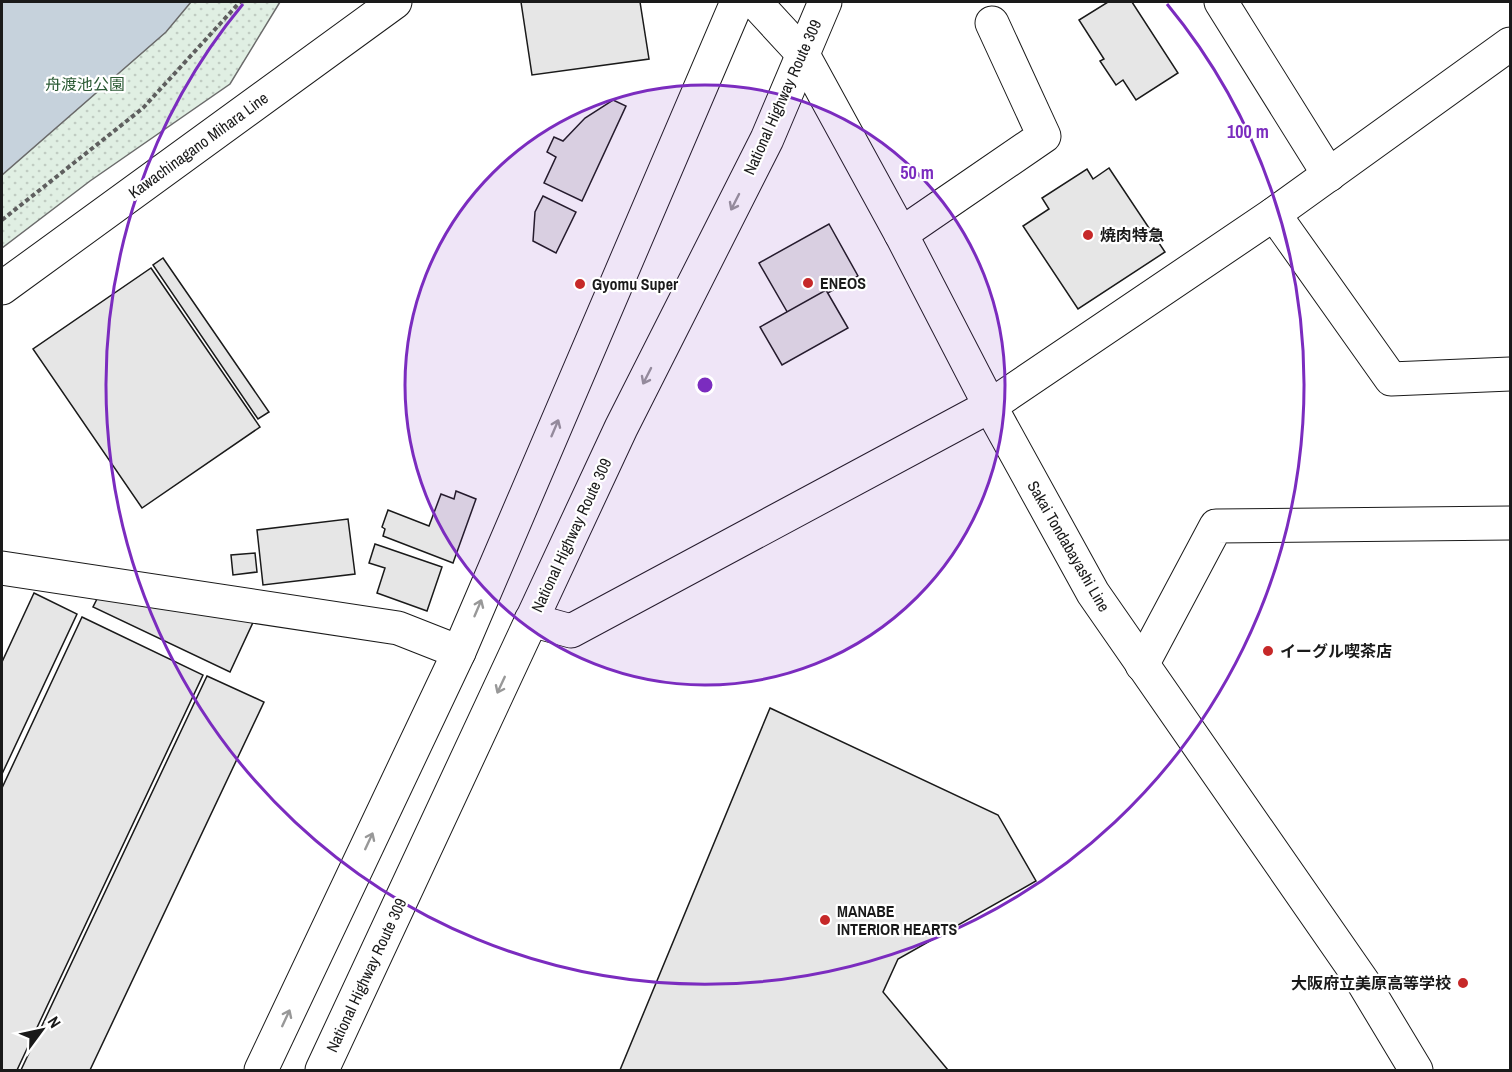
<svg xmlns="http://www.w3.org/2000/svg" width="1512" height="1072" viewBox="0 0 1512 1072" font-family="'Archivo Narrow','Noto Sans JP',sans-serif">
<defs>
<pattern id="park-dots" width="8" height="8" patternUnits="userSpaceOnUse" patternTransform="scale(1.5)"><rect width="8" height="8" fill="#e0efe3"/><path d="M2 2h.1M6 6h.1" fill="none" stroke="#c0ccc2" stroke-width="1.8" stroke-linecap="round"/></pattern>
</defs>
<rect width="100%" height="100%" fill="#fff"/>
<!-- park -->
<path fill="url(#park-dots)" stroke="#6a6a6a" stroke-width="1.5" d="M 2,2 L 280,2 L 230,84 L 90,181 L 2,248 Z"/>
<!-- water -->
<path fill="#c6d2dc" stroke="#6a6a6a" stroke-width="1.5" d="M 2,2 L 191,2 L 166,32 L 2,175 Z"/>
<!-- building -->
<g fill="#e6e6e6" stroke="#1a1a1a" stroke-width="1.5">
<path d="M 521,2 L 640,2 L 649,59 L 532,75 Z"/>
<path d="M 1108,2 L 1132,2 L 1178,73 L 1136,100 L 1123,80 L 1116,85 L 1100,61 L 1104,59 L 1079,20 Z"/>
<path d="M 613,100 L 626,106 L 582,201 L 544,183 L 556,157 L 547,152 L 554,137 L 563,141 L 585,118 Z"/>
<path d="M 1109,168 L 1165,252 L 1078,309 L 1023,226 L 1049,209 L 1042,198 L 1087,169 L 1093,179 Z"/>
<path d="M 543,196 L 576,212 L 556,253 L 533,241 L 535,212 Z"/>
<path d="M 829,224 L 858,276 L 789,315 L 759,263 Z"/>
<path d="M 163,258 L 269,412 L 258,419 L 153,265 Z"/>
<path d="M 151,268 L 260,427 L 142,508 L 33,349 Z"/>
<path d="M 826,290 L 848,328 L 782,365 L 760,327 Z"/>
<path d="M 456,491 L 476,499 L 453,563 L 383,536 L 385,529 L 382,527 L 388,510 L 429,526 L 441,494 L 454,499 Z"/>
<path d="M 348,519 L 355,574 L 263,585 L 257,530 Z"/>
<path d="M 375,544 L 442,567 L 427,611 L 377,593 L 385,568 L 369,563 Z"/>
<path d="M 255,553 L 257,572 L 233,575 L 231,555 Z"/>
<path d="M 34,593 L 77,614 L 2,774 L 2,662 Z"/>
<path d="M 98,597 L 255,618 L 230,672 L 93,607 Z"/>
<path d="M 82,617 L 203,675 L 17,1070 L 2,1070 L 2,788 Z"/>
<path d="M 207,676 L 264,702 L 90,1070 L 21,1070 Z"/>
<path d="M 770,708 L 998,815 L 1036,881 L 898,959 L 883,992 L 948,1070 L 620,1070 Z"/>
</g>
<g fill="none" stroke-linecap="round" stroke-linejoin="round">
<defs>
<g id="minor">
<path d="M 1221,2 L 1329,175"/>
<path d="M 1274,214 L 1391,379 L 1510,374"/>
<path d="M 901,234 L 1044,136 L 992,23"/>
<path d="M 2,568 L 398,628 L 459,652"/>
<path d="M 531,620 L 571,631 L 990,406 L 1274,214 L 1510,44"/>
<path d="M 1142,665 L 1216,526 L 1510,523"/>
</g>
<g id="major">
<path d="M 755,2 L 802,53 L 901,234 L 990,406 L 1093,593 L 1363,982 L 1416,1070"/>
<path d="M 2,288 L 395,2"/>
</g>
<g id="highway">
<path d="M 261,1070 L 459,652 L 737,2"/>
<path d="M 322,1070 L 621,428 L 767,139 L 825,2"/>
</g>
</defs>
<!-- minor casing -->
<use href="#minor" stroke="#1a1a1a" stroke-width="35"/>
<!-- major casing -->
<use href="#major" stroke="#1a1a1a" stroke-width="35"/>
<!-- highway casing -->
<use href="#highway" stroke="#1a1a1a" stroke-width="35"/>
<!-- path -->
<path stroke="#5f5f5f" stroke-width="4" stroke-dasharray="4.5 3" stroke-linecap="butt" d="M 2,220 L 143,108 L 240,2"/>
<!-- minor -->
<use href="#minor" stroke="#fff" stroke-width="33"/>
<!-- major -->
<use href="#major" stroke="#fff" stroke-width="33"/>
<!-- highway -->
<use href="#highway" stroke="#fff" stroke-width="33"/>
</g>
<!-- one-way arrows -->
<defs><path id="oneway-shaft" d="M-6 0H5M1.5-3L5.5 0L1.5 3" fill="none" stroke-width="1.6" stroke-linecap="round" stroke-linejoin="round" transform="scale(1.5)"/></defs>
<g stroke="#989898">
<use href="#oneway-shaft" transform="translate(735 202) rotate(117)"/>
<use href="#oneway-shaft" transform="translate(647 376) rotate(117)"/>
<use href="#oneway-shaft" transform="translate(555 428) rotate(-67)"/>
<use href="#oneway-shaft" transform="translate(478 608) rotate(-67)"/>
<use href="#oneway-shaft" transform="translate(501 685) rotate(115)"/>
<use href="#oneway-shaft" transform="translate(369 841) rotate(-65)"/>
<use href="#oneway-shaft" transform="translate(286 1018) rotate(-65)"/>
</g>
<!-- distance rings -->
<circle cx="705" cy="385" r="300" fill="#7b2cbf" fill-opacity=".12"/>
<g fill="none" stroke="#7b2cbf" stroke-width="3">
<circle cx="705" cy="385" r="300"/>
<path d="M1167 4A599 599 0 1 1 243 4"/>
</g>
<!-- markers -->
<g fill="#c62828" stroke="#fff" stroke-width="2">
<circle cx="1088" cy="235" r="6"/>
<circle cx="808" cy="283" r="6"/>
<circle cx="580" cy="284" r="6"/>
<circle cx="1268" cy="651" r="6"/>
<circle cx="825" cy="920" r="6"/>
<circle cx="1463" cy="983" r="6"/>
</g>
<g text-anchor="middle" stroke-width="4.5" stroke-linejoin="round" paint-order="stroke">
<!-- park labels -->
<g font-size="16" fill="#2b5a34" stroke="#fff">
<text x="85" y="90">舟渡池公園</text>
</g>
<!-- street labels -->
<g font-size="16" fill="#1a1a1a" stroke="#fff">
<text transform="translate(782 97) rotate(-66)" y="6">National Highway Route 309</text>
<text transform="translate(198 145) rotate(-36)" y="6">Kawachinagano Mihara Line</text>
<text transform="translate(571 535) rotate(-65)" y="6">National Highway Route 309</text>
<text transform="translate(1069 546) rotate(60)" y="6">Sakai Tondabayashi Line</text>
<text transform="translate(366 975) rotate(-65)" y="6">National Highway Route 309</text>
</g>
<!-- poi labels -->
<g font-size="16" font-weight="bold" fill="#1a1a1a" stroke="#fff" text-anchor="start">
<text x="1100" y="241">焼肉特急</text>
<text x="820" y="289">ENEOS</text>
<text x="592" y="290">Gyomu Super</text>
<text x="1280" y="657">イーグル喫茶店</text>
<text x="837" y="917">MANABE<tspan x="837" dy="18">INTERIOR HEARTS</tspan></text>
<text x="1451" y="989" text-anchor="end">大阪府立美原高等学校</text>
</g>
</g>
<circle cx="705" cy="385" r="9" fill="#7b2cbf" stroke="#fff" stroke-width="3"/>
<g font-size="18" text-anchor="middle" font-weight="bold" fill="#7b2cbf" stroke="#fff" stroke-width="4.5" stroke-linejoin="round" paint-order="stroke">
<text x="1248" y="138">100 m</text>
<text x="917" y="179">50 m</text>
</g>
<!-- border -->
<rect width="1512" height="1072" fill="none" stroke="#1a1a1a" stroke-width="6"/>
<!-- north arrow -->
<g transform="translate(42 1030) rotate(57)" stroke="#ffffff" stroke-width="4.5" paint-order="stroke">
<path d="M0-4.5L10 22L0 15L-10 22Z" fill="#1a1a1a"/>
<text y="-9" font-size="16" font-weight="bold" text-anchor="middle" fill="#1a1a1a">N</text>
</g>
</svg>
